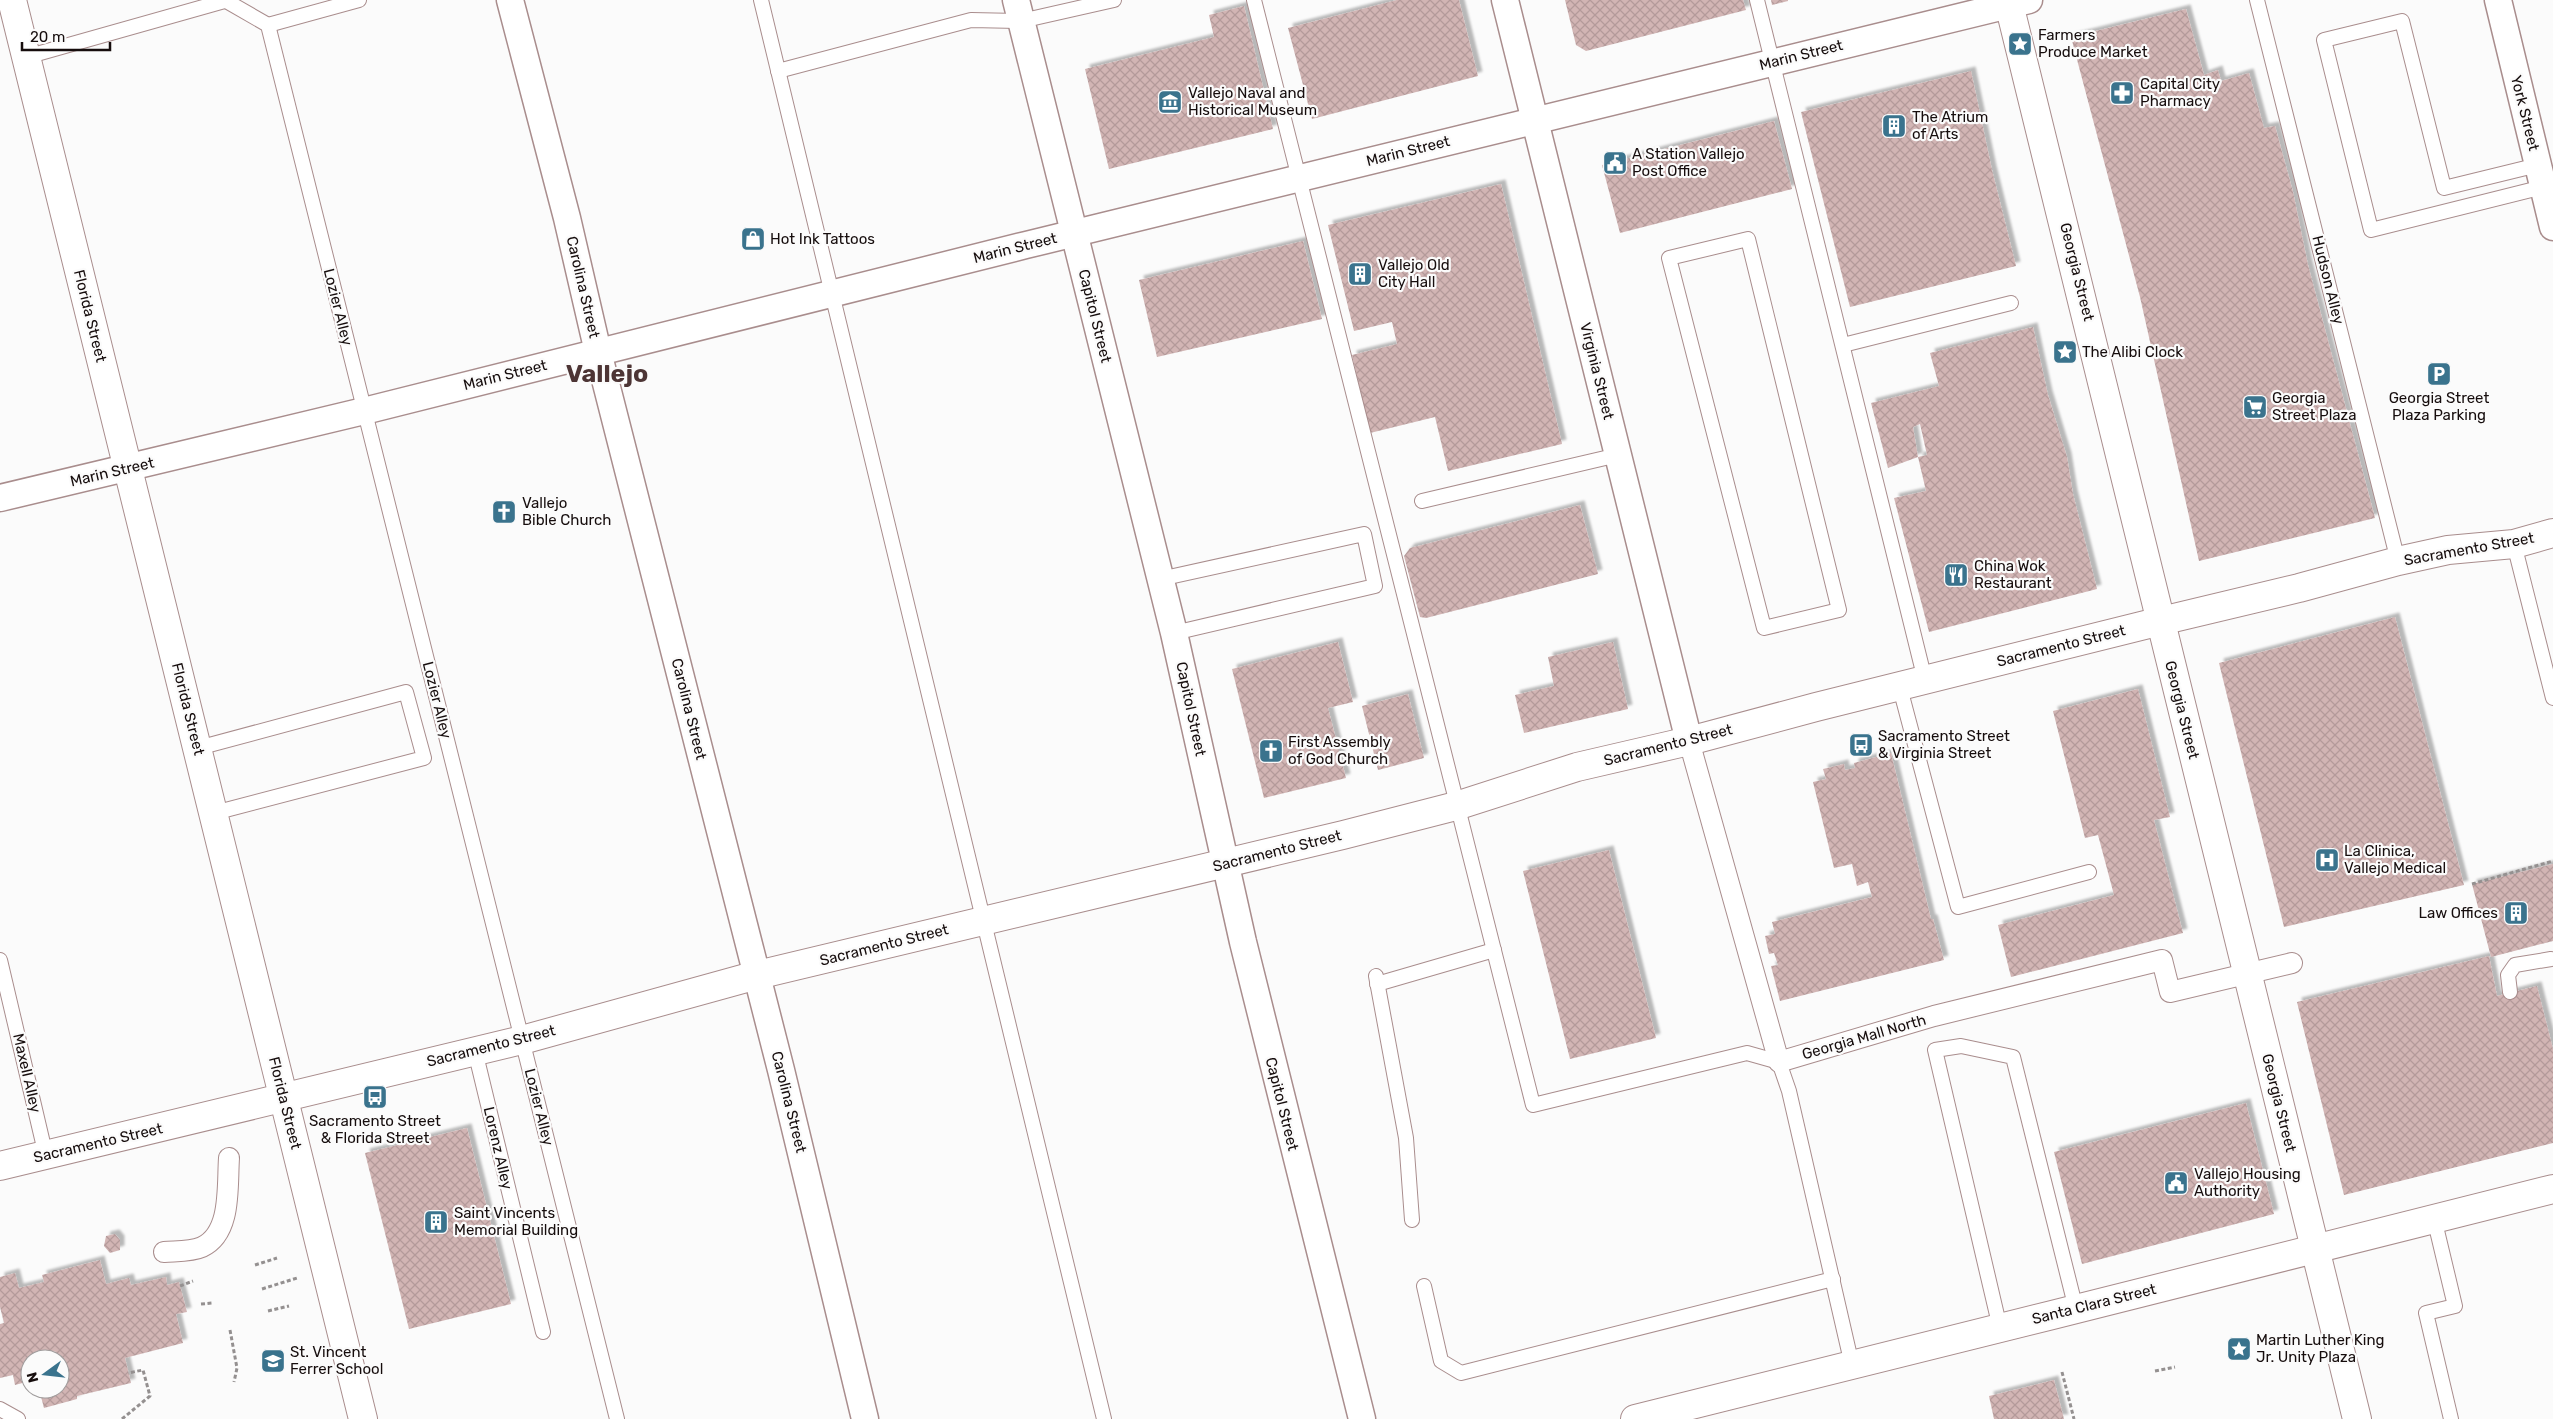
<svg xmlns="http://www.w3.org/2000/svg" width="2553" height="1419" viewBox="0 0 2553 1419" font-family="Rubik,sans-serif">
<defs>
<pattern id="building-cross-hatch" width="8" height="8" patternUnits="userSpaceOnUse" patternTransform="scale(1.25)"><rect width="8" height="8" fill="#d2b5b4"/><path d="M0 0l8 8M0 8l8-8" fill="none" stroke="#b49a9a"/></pattern>
<filter id="shadow"><feDropShadow dx="4.5" dy="-4.5" stdDeviation="1" flood-color="#0004"/></filter>
</defs>
<rect width="100%" height="100%" fill="#fbfbfb"/>
<!-- building -->
<g fill="url(#building-cross-hatch)" fill-rule="evenodd" filter="url(#shadow)">
<path d="M 1397,0 L 1459,0 L 1478,76 L 1312,119 L 1288,28 Z"/>
<path d="M 1565,0 L 1743,0 L 1746,10 L 1586,51 L 1576,45 Z"/>
<path d="M 1771,0 L 1788,0 L 1788,1 L 1772,5 Z"/>
<path d="M 1244,6 L 1273,129 L 1109,169 L 1085,69 L 1214,37 L 1209,15 Z"/>
<path d="M 2186,9 L 2204,75 L 2218,70 L 2221,81 L 2249,73 L 2264,128 L 2275,126 L 2293,192 L 2308,265 L 2375,518 L 2199,561 L 2140,297 L 2071,37 Z"/>
<path d="M 1971,71 L 1992,170 L 2016,266 L 1850,307 L 1801,112 Z"/>
<path d="M 1774,121 L 1792,189 L 1620,233 L 1602,165 Z"/>
<path d="M 1501,184 L 1562,444 L 1448,471 L 1435,417 L 1370,433 L 1352,355 L 1397,344 L 1392,322 L 1354,331 L 1328,225 Z"/>
<path d="M 1303,241 L 1322,319 L 1157,357 L 1139,280 Z"/>
<path d="M 2033,327 L 2048,395 L 2067,457 L 2073,494 L 2097,589 L 1929,632 L 1894,498 L 1926,491 L 1918,457 L 1888,468 L 1871,403 L 1939,386 L 1930,353 ZM 1920,424 L 1927,455 L 1918,457 L 1913,427 Z"/>
<path d="M 1580,505 L 1598,574 L 1426,618 L 1420,617 L 1404,556 L 1410,548 Z"/>
<path d="M 2395,617 L 2464,885 L 2284,927 L 2219,663 Z"/>
<path d="M 1338,642 L 1353,702 L 1328,708 L 1346,778 L 1264,798 L 1232,669 Z"/>
<path d="M 1613,642 L 1628,709 L 1524,733 L 1515,695 L 1554,686 L 1548,657 Z"/>
<path d="M 2138,689 L 2170,817 L 2154,820 L 2183,933 L 2011,977 L 1998,925 L 2114,895 L 2098,835 L 2085,838 L 2053,711 Z"/>
<path d="M 1408,694 L 1424,758 L 1378,770 L 1362,706 Z"/>
<path d="M 1891,753 L 1931,919 L 1933,919 L 1944,960 L 1780,1001 L 1771,966 L 1778,965 L 1774,953 L 1769,954 L 1765,936 L 1775,934 L 1772,922 L 1872,897 L 1868,882 L 1857,886 L 1852,864 L 1834,868 L 1813,782 L 1826,779 L 1823,769 L 1844,764 L 1845,770 L 1855,768 L 1854,763 Z"/>
<path d="M 1609,850 L 1656,1038 L 1570,1059 L 1523,871 Z"/>
<path d="M 2553,864 L 2553,941 L 2491,957 L 2472,884 Z"/>
<path d="M 2489,956 L 2497,996 L 2537,986 L 2553,1049 L 2553,1143 L 2344,1195 L 2297,1002 Z"/>
<path d="M 2246,1103 L 2274,1214 L 2082,1264 L 2054,1152 Z"/>
<path d="M 467,1128 L 511,1304 L 409,1329 L 365,1153 Z"/>
<path d="M 115,1234 L 120,1240 L 120,1250 L 110,1253 L 104,1246 L 106,1236 Z"/>
<path d="M 100,1260 L 106,1284 L 129,1278 L 131,1285 L 166,1277 L 167,1285 L 179,1282 L 187,1312 L 176,1314 L 183,1343 L 125,1358 L 131,1383 L 77,1396 L 77,1399 L 44,1408 L 39,1389 L 60,1389 L 60,1359 L 30,1359 L 30,1381 L 15,1385 L 13,1375 L 0,1378 L 0,1324 L 4,1323 L 0,1307 L 0,1277 L 15,1273 L 19,1288 L 44,1282 L 42,1275 Z"/>
<path d="M 2054,1380 L 2064,1419 L 1994,1419 L 1989,1396 Z"/>
</g>
<g fill="none" stroke-linecap="round" stroke-linejoin="round">
<defs>
<g id="service">
<path d="M 761,0 L 1104,1419"/>
<path d="M 1254,0 L 1533,1105 L 1747,1053 L 1779,1062 L 1789,1091 L 1852,1365"/>
<path d="M 1757,0 L 1925,680"/>
<path d="M 2257,0 L 2398,561"/>
<path d="M 228,2 L 268,25 L 617,1419"/>
<path d="M 268,25 L 359,0"/>
<path d="M 26,57 L 228,0"/>
<path d="M 778,71 L 971,20 L 1021,21 L 1114,0"/>
<path d="M 2538,165 L 2444,188 L 2402,21 L 2324,40 L 2371,230 L 2543,187"/>
<path d="M 1748,239 L 1839,610 L 1764,628 L 1669,258 Z"/>
<path d="M 1843,345 L 2011,303"/>
<path d="M 1422,501 L 1618,455"/>
<path d="M 2514,544 L 2553,698"/>
<path d="M 1160,579 L 1364,534 L 1375,586 L 1174,633"/>
<path d="M 1900,688 L 1958,907 L 2089,872"/>
<path d="M 198,748 L 406,692 L 424,758 L 214,813"/>
<path d="M 0,960 L 46,1156"/>
<path d="M 1376,976 L 1406,1138 L 1412,1220"/>
<path d="M 1377,984 L 1494,950"/>
<path d="M 2510,992 L 2508,975 L 2515,965 L 2551,959"/>
<path d="M 475,1051 L 543,1332"/>
<path d="M 2434,1218 L 2455,1306 L 2426,1313 L 2451,1419"/>
<path d="M 1424,1286 L 1441,1361 L 1461,1373 L 1833,1279"/>
<path d="M 2000,1328 L 1935,1050 L 1961,1046 L 2013,1057 L 2076,1309"/>
<path d="M 0,1409 L 18,1419"/>
</g>
<g id="pedestrian">
<path d="M 1689,741 L 1779,1062 L 1934,1016 L 2162,960 L 2170,992 L 2292,963"/>
<path d="M 164,1252 C 176,1251 191,1252 202,1247 C 232,1233 227,1186 229,1158"/>
</g>
<g id="minor">
<path d="M 510,0 L 567,218 L 598,352 L 781,1070 L 865,1419"/>
<path d="M 1016,0 L 1174,633 L 1243,942 L 1362,1419"/>
<path d="M 1505,0 L 1689,741"/>
<path d="M 2498,0 L 2553,227"/>
<path d="M 0,498 L 364,411 L 1026,245 L 2029,0"/>
</g>
<g id="tertiary">
<path d="M 12,0 L 363,1419"/>
<path d="M 2161,621 L 2299,588 L 2398,561 L 2448,550 L 2514,544 L 2553,533"/>
<path d="M 1635,1419 C 1942,1345 2246,1264 2553,1189"/>
</g>
<g id="secondary">
<path d="M 2008,0 L 2357,1419"/>
<path d="M 0,1166 L 522,1040 L 757,975 L 1343,835 L 1456,806 L 1577,767 L 1689,741 L 1816,707 L 2161,621"/>
</g>
</defs>
<!-- service casing -->
<use href="#service" stroke="#a98d8d" stroke-width="16"/>
<!-- pedestrian casing -->
<use href="#pedestrian" stroke="#a98d8d" stroke-width="22"/>
<!-- minor casing -->
<use href="#minor" stroke="#a98d8d" stroke-width="29"/>
<!-- tertiary casing -->
<use href="#tertiary" stroke="#a98d8d" stroke-width="30"/>
<!-- secondary casing -->
<use href="#secondary" stroke="#a98d8d" stroke-width="30"/>
<!-- path -->
<g stroke="#949090" stroke-width="3" stroke-dasharray="4 2.5" stroke-linecap="butt">
<path d="M 2472,884 L 2553,861"/>
<path d="M 255,1265 L 277,1258"/>
<path d="M 180,1286 L 193,1281"/>
<path d="M 262,1289 L 297,1278"/>
<path d="M 201,1304 L 212,1303"/>
<path d="M 268,1311 L 289,1306"/>
<path d="M 230,1330 L 237,1368 L 234,1382"/>
<path d="M 2155,1371 L 2175,1367"/>
<path d="M 2062,1372 L 2074,1419"/>
<path d="M 122,1419 L 150,1396 L 143,1370 L 128,1373"/>
</g>
<!-- service -->
<use href="#service" stroke="#fff" stroke-width="14"/>
<!-- pedestrian -->
<use href="#pedestrian" stroke="#fff" stroke-width="20"/>
<!-- minor -->
<use href="#minor" stroke="#fff" stroke-width="26"/>
<!-- tertiary -->
<use href="#tertiary" stroke="#fff" stroke-width="28"/>
<!-- secondary -->
<use href="#secondary" stroke="#fff" stroke-width="28"/>
</g>
<!-- icons -->
<defs>
<symbol id="sight-square" viewBox="-11 -11 22 22"><rect x="-9" y="-9" width="18" height="18" rx="4" fill="#3a738d" stroke="#fbfbfb"/><path d="M0-6L1.8-2.2L6-1.7L2.9 1.2L3.7 5.4L0 3.3L-3.7 5.4L-2.9 1.2L-6-1.7L-1.8-2.2Z" fill="#fff"/></symbol>
<symbol id="pharmacy-square" viewBox="-11 -11 22 22"><rect x="-9" y="-9" width="18" height="18" rx="4" fill="#3a738d" stroke="#fbfbfb"/><path d="M-2-6h4v4h4v4h-4v4h-4v-4h-4v-4h4Z" fill="#fff"/></symbol>
<symbol id="museum-square" viewBox="-11 -11 22 22"><rect x="-9" y="-9" width="18" height="18" rx="4" fill="#3a738d" stroke="#fbfbfb"/><path d="M0-6L6-3V-2H-6V-3ZM-5-1h2V3h-2ZM-1-1h2V3h-2ZM3-1h2V3H3ZM-6 4H6V6H-6Z" fill="#fff"/></symbol>
<symbol id="building-square" viewBox="-11 -11 22 22"><rect x="-9" y="-9" width="18" height="18" rx="4" fill="#3a738d" stroke="#fbfbfb"/><path d="M-4-6H4V6H1V3H-1V6H-4ZM-2.5-4.3h1.7v1.8h-1.7ZM.8-4.3h1.7v1.8H.8ZM-2.5-1h1.7V.8h-1.7ZM.8-1h1.7V.8H.8Z" fill="#fff"/></symbol>
<symbol id="civic-square" viewBox="-11 -11 22 22"><rect x="-9" y="-9" width="18" height="18" rx="4" fill="#3a738d" stroke="#fbfbfb"/><path d="M-.6-6.5H3V-4.5H.6V-3L4-1V1h2V6H-6V1h2V-1L-.6-3ZM-1.2 2.5V6h2.4V2.5Z" fill="#fff"/></symbol>
<symbol id="shop-square" viewBox="-11 -11 22 22"><rect x="-9" y="-9" width="18" height="18" rx="4" fill="#3a738d" stroke="#fbfbfb"/><path d="M-5-2.5h2.3a2.7 3.5 0 0 1 5.4 0H5L5.5 6h-11ZM-1.5-2.5h3a1.5 2.3 0 0 0-3 0Z" fill="#fff"/></symbol>
<symbol id="parking-square" viewBox="-11 -11 22 22"><rect x="-9" y="-9" width="18" height="18" rx="4" fill="#3a738d" stroke="#fbfbfb"/><path d="M-3.5-5.5H1a3.5 3.5 0 0 1 0 7H-1V5.5H-3.5ZM-1-3.4V-.6H.8a1.4 1.4 0 0 0 0-2.8Z" fill="#fff"/></symbol>
<symbol id="supermarket-square" viewBox="-11 -11 22 22"><rect x="-9" y="-9" width="18" height="18" rx="4" fill="#3a738d" stroke="#fbfbfb"/><path d="M-6-5.5h2.5l.6 2H6L4.5 2H-2.5L-4.4-4H-6ZM-1.5 3.2a1.3 1.3 0 1 0 .1 0ZM3 3.2a1.3 1.3 0 1 0 .1 0Z" fill="#fff"/></symbol>
<symbol id="church-square" viewBox="-11 -11 22 22"><rect x="-9" y="-9" width="18" height="18" rx="4" fill="#3a738d" stroke="#fbfbfb"/><path d="M-1.2-6h2.4v3.5h3.3v2.4h-3.3V6h-2.4V-.1h-3.3v-2.4h3.3Z" fill="#fff"/></symbol>
<symbol id="restaurant-square" viewBox="-11 -11 22 22"><rect x="-9" y="-9" width="18" height="18" rx="4" fill="#3a738d" stroke="#fbfbfb"/><path d="M-5-6h1v4h1v-4h1v4h1v-4h1v5L-1.5 .5V6h-2V.5L-5-1ZM5-6V6H3V1.5H1.5Q1.5-4 5-6Z" fill="#fff"/></symbol>
<symbol id="bus-square" viewBox="-11 -11 22 22"><rect x="-9" y="-9" width="18" height="18" rx="4" fill="#3a738d" stroke="#fbfbfb"/><path d="M-5-6H5V4H4V6H2V4H-2V6H-4V4H-5ZM-3.5-4V0h7V-4ZM-3.5 1.2v1.5H-2V1.2ZM2 1.2v1.5H3.5V1.2Z" fill="#fff"/></symbol>
<symbol id="hospital-square" viewBox="-11 -11 22 22"><rect x="-9" y="-9" width="18" height="18" rx="4" fill="#3a738d" stroke="#fbfbfb"/><path d="M-5-5h3v3.5h4V-5h3V5h-3V1.5h-4V5h-3Z" fill="#fff"/></symbol>
<symbol id="school-square" viewBox="-11 -11 22 22"><rect x="-9" y="-9" width="18" height="18" rx="4" fill="#3a738d" stroke="#fbfbfb"/><path d="M0-5L7-2L0 1L-7-2ZM-4 1L0 2.5L4 1V4Q0 6-4 4Z" fill="#fff"/></symbol>
</defs>
<g fill-rule="evenodd">
<use href="#sight-square" x="2006" y="30" width="28" height="28"/>
<use href="#pharmacy-square" x="2108" y="79" width="28" height="28"/>
<use href="#museum-square" x="1156" y="88" width="28" height="28"/>
<use href="#building-square" x="1880" y="112" width="28" height="28"/>
<use href="#civic-square" x="1601" y="149" width="28" height="28"/>
<use href="#shop-square" x="739" y="225" width="28" height="28"/>
<use href="#building-square" x="1346" y="260" width="28" height="28"/>
<use href="#sight-square" x="2051" y="338" width="28" height="28"/>
<use href="#parking-square" x="2425" y="360" width="28" height="28"/>
<use href="#supermarket-square" x="2241" y="393" width="28" height="28"/>
<use href="#church-square" x="490" y="498" width="28" height="28"/>
<use href="#restaurant-square" x="1942" y="561" width="28" height="28"/>
<use href="#bus-square" x="1847" y="731" width="28" height="28"/>
<use href="#church-square" x="1257" y="737" width="28" height="28"/>
<use href="#hospital-square" x="2313" y="846" width="28" height="28"/>
<use href="#building-square" x="2502" y="899" width="28" height="28"/>
<use href="#bus-square" x="361" y="1083" width="28" height="28"/>
<use href="#civic-square" x="2162" y="1169" width="28" height="28"/>
<use href="#building-square" x="422" y="1208" width="28" height="28"/>
<use href="#sight-square" x="2225" y="1335" width="28" height="28"/>
<use href="#school-square" x="259" y="1347" width="28" height="28"/>
</g>
<g text-anchor="middle" stroke-width="4.5" stroke-linejoin="round" paint-order="stroke">
<!-- poi labels -->
<g font-size="15" fill="#160d0d" stroke="#fbfbfb" text-anchor="start">
<text x="2038" y="40">Farmers<tspan x="2038" dy="17">Produce Market</tspan></text>
<text x="2140" y="89">Capital City<tspan x="2140" dy="17">Pharmacy</tspan></text>
<text x="1188" y="98">Vallejo Naval and<tspan x="1188" dy="17">Historical Museum</tspan></text>
<text x="1912" y="122">The Atrium<tspan x="1912" dy="17">of Arts</tspan></text>
<text x="1632" y="159">A Station Vallejo<tspan x="1632" dy="17">Post Office</tspan></text>
<text x="770" y="244">Hot Ink Tattoos</text>
<text x="1378" y="270">Vallejo Old<tspan x="1378" dy="17">City Hall</tspan></text>
<text x="2082" y="357">The Alibi Clock</text>
<text x="2272" y="403">Georgia<tspan x="2272" dy="17">Street Plaza</tspan></text>
<text x="2439" y="403" text-anchor="middle">Georgia Street<tspan x="2439" dy="17">Plaza Parking</tspan></text>
<text x="522" y="508">Vallejo<tspan x="522" dy="17">Bible Church</tspan></text>
<text x="1974" y="571">China Wok<tspan x="1974" dy="17">Restaurant</tspan></text>
<text x="1878" y="741">Sacramento Street<tspan x="1878" dy="17">&amp; Virginia Street</tspan></text>
<text x="1288" y="747">First Assembly<tspan x="1288" dy="17">of God Church</tspan></text>
<text x="2344" y="856">La Clinica,<tspan x="2344" dy="17">Vallejo Medical</tspan></text>
<text x="2498" y="918" text-anchor="end">Law Offices</text>
<text x="375" y="1126" text-anchor="middle">Sacramento Street<tspan x="375" dy="17">&amp; Florida Street</tspan></text>
<text x="2194" y="1179">Vallejo Housing<tspan x="2194" dy="17">Authority</tspan></text>
<text x="454" y="1218">Saint Vincents<tspan x="454" dy="17">Memorial Building</tspan></text>
<text x="2256" y="1345">Martin Luther King<tspan x="2256" dy="17">Jr. Unity Plaza</tspan></text>
<text x="290" y="1357">St. Vincent<tspan x="290" dy="17">Ferrer School</tspan></text>
</g>
<!-- street labels -->
<g font-size="15" fill="#160d0d" stroke="#fbfbfb">
<text transform="translate(1801 55) rotate(-14)" y="5">Marin Street</text>
<text transform="translate(2525 113) rotate(76)" y="5">York Street</text>
<text transform="translate(1408 151) rotate(-14)" y="5">Marin Street</text>
<text transform="translate(1015 248) rotate(-14)" y="5">Marin Street</text>
<text transform="translate(2077 272) rotate(76)" y="5">Georgia Street</text>
<text transform="translate(2328 280) rotate(76)" y="5">Hudson Alley</text>
<text transform="translate(583 287) rotate(77)" y="5">Carolina Street</text>
<text transform="translate(338 307) rotate(76)" y="5">Lozier Alley</text>
<text transform="translate(90 316) rotate(76)" y="5">Florida Street</text>
<text transform="translate(1095 316) rotate(76)" y="5">Capitol Street</text>
<text transform="translate(1597 371) rotate(76)" y="5">Virginia Street</text>
<text transform="translate(505 375) rotate(-14)" y="5">Marin Street</text>
<text transform="translate(112 472) rotate(-13)" y="5">Marin Street</text>
<text transform="translate(2469 549) rotate(-10)" y="5">Sacramento Street</text>
<text transform="translate(2061 646) rotate(-14)" y="5">Sacramento Street</text>
<text transform="translate(437 700) rotate(76)" y="5">Lozier Alley</text>
<text transform="translate(188 709) rotate(76)" y="5">Florida Street</text>
<text transform="translate(689 709) rotate(76)" y="5">Carolina Street</text>
<text transform="translate(1191 709) rotate(78)" y="5">Capitol Street</text>
<text transform="translate(2182 710) rotate(76)" y="5">Georgia Street</text>
<text transform="translate(1668 745) rotate(-14)" y="5">Sacramento Street</text>
<text transform="translate(1277 851) rotate(-14)" y="5">Sacramento Street</text>
<text transform="translate(884 945) rotate(-14)" y="5">Sacramento Street</text>
<text transform="translate(1864 1037) rotate(-16)" y="5">Georgia Mall North</text>
<text transform="translate(491 1046) rotate(-14)" y="5">Sacramento Street</text>
<text transform="translate(27 1073) rotate(77)" y="5">Maxell Alley</text>
<text transform="translate(789 1102) rotate(76)" y="5">Carolina Street</text>
<text transform="translate(285 1103) rotate(76)" y="5">Florida Street</text>
<text transform="translate(2279 1103) rotate(76)" y="5">Georgia Street</text>
<text transform="translate(1282 1104) rotate(76)" y="5">Capitol Street</text>
<text transform="translate(539 1107) rotate(76)" y="5">Lozier Alley</text>
<text transform="translate(98 1143) rotate(-13)" y="5">Sacramento Street</text>
<text transform="translate(498 1148) rotate(77)" y="5">Lorenz Alley</text>
<text transform="translate(2094 1304) rotate(-14)" y="5">Santa Clara Street</text>
</g>
<!-- town labels -->
<g font-size="25" font-weight="bold" fill="#4d3535" stroke="#fbfbfb">
<text x="607" y="382">Vallejo</text>
</g>
</g>
<!-- north arrow -->
<g transform="translate(45 1374) rotate(255)"><circle r="24" fill="#fbfbfb" stroke="#9f9c9c"/>
<path d="M0-4L9 19L0 12L-9 19Z" fill="#3a738d"/>
<text y="-8" font-size="14" font-weight="bold" text-anchor="middle" fill="#160d0d">N</text>
</g>
<!-- scale -->
<path d="M22 42v8h88v-8" fill="none" stroke="#160d0d" stroke-width="2.5"/>
<text x="30" y="42" font-size="15" fill="#160d0d" stroke="#fbfbfb" stroke-width="4" paint-order="stroke">20 m</text>
</svg>
